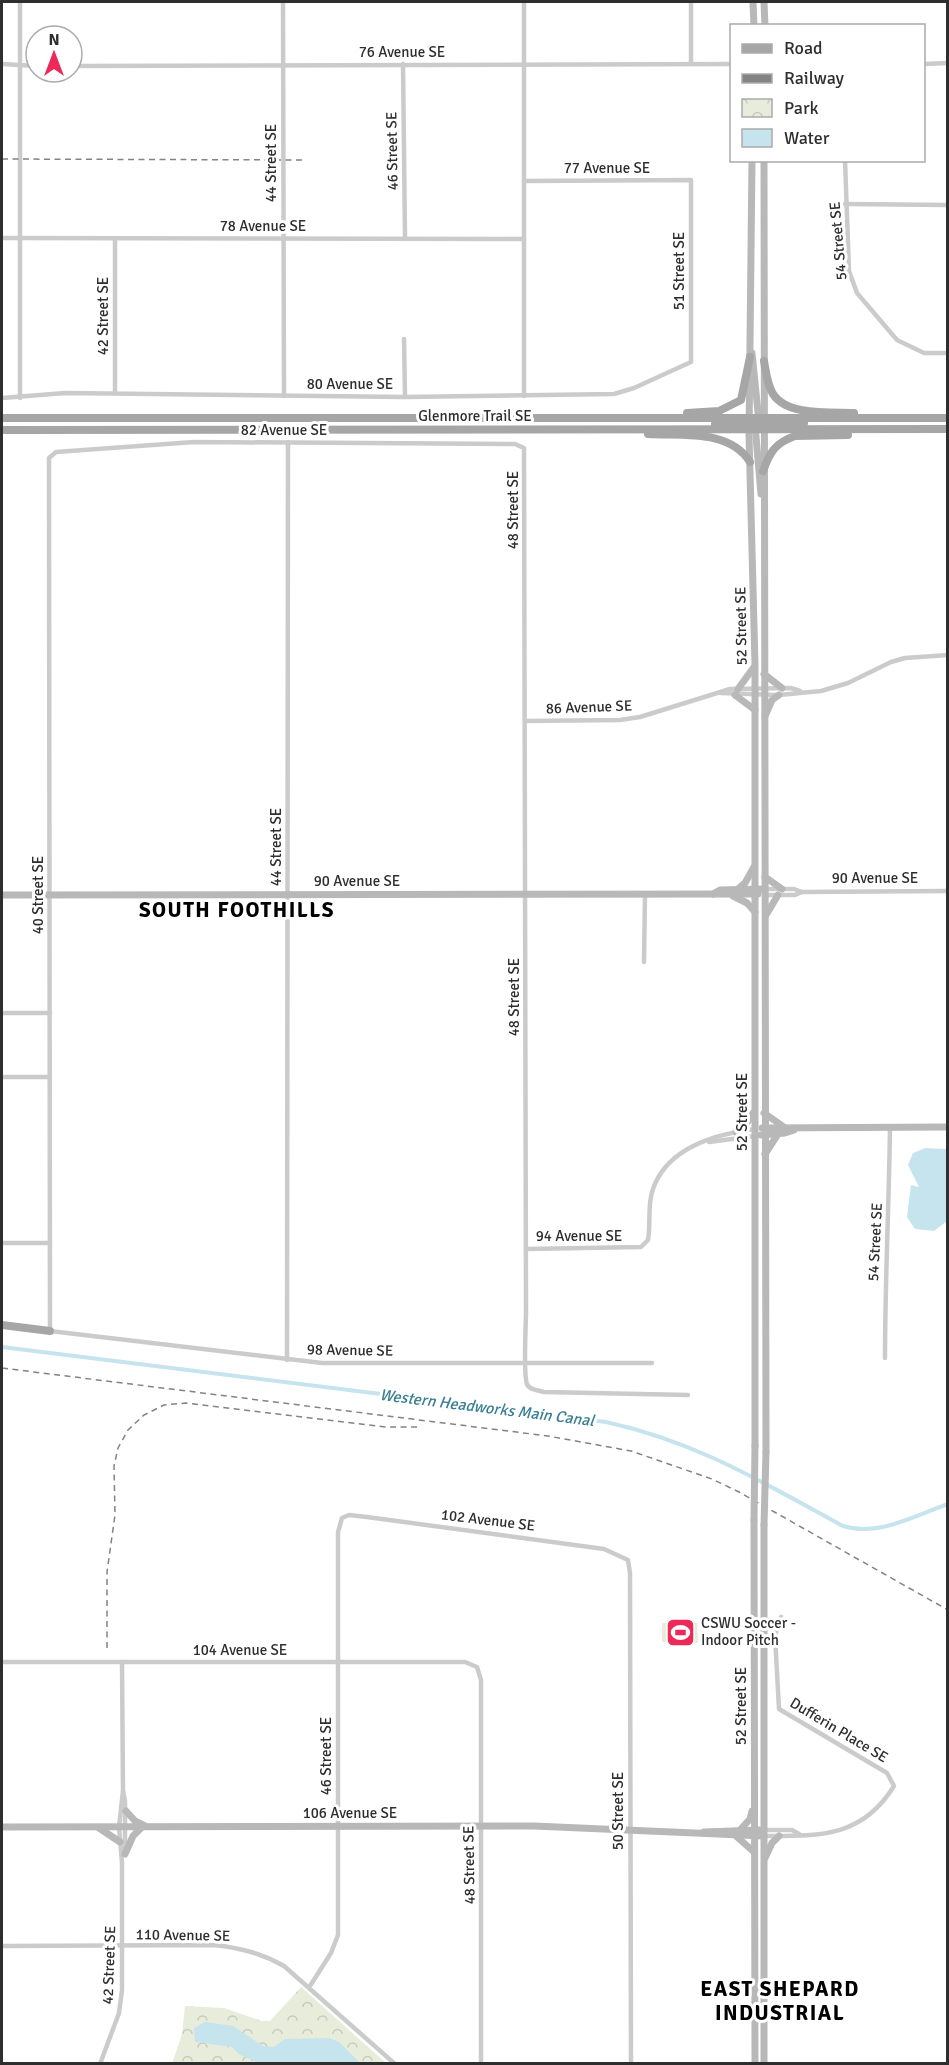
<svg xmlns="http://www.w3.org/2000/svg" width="949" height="2065" viewBox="0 0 949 2065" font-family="Signika,sans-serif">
<defs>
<pattern id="park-crowns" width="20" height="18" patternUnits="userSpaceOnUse" patternTransform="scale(1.5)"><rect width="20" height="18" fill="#e7ecdb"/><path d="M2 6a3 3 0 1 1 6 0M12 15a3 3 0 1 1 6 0" fill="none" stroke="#c6cbbc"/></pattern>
</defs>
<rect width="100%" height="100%" fill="#fff"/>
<!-- grass -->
<path fill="#e7ecdb" d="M 662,1623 L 697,1623 L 698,1643 L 662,1642 Z"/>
<!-- park -->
<path fill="url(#park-crowns)" d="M 301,1987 L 386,2063 L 172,2064 L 182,2034 L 185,2006 L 224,2008 L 262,2021 L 270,2021 Z"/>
<!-- water -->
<g fill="#c6e4ed">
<path d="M 925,1148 L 947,1149 L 947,1221 L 934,1231 L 915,1229 L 907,1217 L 911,1185 L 919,1187 L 908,1165 L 913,1153 Z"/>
<path d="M 205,2022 L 233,2026 L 263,2046 L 274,2047 L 285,2039 L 329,2038 L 339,2042 L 360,2063 L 259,2063 L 239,2054 L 232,2047 L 195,2042 L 194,2028 Z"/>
</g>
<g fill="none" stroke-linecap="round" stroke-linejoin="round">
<!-- canal -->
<path stroke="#c6e4ed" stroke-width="4" d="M 2,1347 L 606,1422 C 697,1442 762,1482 843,1526 C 878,1537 914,1516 948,1504"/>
<!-- street -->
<g stroke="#cbcbcb" stroke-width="4.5">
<path d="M 20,2 L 20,398"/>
<path d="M 283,2 L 284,396"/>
<path d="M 524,2 L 524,396"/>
<path d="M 691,2 L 691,64"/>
<path d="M 2,64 L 36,66"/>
<path d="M 403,64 L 405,238"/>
<path d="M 924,64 L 948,63"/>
<path d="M 72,66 L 732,64"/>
<path d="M 845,160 L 849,271 L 857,293 L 897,340 L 924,353 L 948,353"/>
<path d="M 845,204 L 948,205"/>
<path d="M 2,238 L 524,239"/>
<path d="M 404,339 L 405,397"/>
<path d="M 115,393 L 115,238"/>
<path d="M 2,398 L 65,393 L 405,397 L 614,394 L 634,388 L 691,362 L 691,180 L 524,181"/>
<path d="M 721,693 L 779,695 L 821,691 L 848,683 L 891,662 L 905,658 L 948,655"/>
<path d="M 527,721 L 620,720 L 640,717 L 730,689 L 791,688 L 800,691"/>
<path d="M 765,889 L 794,889 L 802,892 L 948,891"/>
<path d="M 765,895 L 795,895 L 802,892"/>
<path d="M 644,962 L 645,894"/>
<path d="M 2,1013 L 50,1013"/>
<path d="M 2,1077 L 50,1077"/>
<path d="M 709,1142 L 755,1136"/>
<path d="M 2,1243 L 50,1243"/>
<path d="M 526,1249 L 641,1247 L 648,1240 C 651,1223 647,1205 653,1189 C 667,1148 716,1134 755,1129"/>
<path d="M 885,1358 C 885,1281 889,1204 890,1127"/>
<path d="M 287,1360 L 288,442"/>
<path d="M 652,1363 L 322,1363 L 50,1331 L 49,497 L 49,458 L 56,452 L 194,442 L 515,444 L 524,448 L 526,1311 C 526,1325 523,1374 527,1384 C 529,1390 538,1390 544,1392 L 688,1395"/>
<path d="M 2,1662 L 465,1662 L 477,1667 L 481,1680 L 481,2064"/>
<path d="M 123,1791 L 125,1801 L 125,1849"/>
<path d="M 764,1830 L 792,1830 L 799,1834"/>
<path d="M 764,1836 C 819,1836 862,1838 894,1786 L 887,1773 L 779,1709 L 775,1635 L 781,1617"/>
<path d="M 2,1946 L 214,1945 C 240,1948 261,1953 284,1966 L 395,2064"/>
<path d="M 310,1986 L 331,1953 L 338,1935 L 338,1532 L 342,1518 L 349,1515 L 367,1517 L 604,1549 L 628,1560 L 630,1573 L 631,2064"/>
<path d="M 100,2064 L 119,2013 L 122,1990 L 122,1863 L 119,1827 L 123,1791 L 122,1662"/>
</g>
<!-- secondary -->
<g stroke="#b8b8b8" stroke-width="7">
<path d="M 753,2 L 754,26"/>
<path d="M 764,2 L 765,26"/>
<path d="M 752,160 L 749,435 L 755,665 L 755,1446"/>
<path d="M 764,160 L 766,1452"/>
<path d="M 752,353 L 759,422"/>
<path d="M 755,425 L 761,494"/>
<path d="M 764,674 L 782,688"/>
<path d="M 738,689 L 754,667"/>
<path d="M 735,695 L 755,710"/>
<path d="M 765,716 L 772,700 L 779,695"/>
<path d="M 765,877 L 782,889"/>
<path d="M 738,889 L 745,883 L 754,867"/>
<path d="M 713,894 L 720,890 L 765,889"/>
<path d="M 2,895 L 758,894"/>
<path d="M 733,896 L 747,903 L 755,912"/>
<path d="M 766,915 L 778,895"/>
<path d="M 764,1113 L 784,1127"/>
<path d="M 762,1128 L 948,1127"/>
<path d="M 736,1132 L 746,1124 L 754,1112"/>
<path d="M 761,1135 L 785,1133 L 794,1130"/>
<path d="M 765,1154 L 778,1134"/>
<path d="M 754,1520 L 755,2064"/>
<path d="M 764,1525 L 764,2064"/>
<path d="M 126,1811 L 135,1821 L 145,1826"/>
<path d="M 2,1827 L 534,1826 L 764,1836"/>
<path d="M 99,1828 L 120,1842"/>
<path d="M 740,1830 L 750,1819 L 752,1811"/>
<path d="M 704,1832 L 759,1830"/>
<path d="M 736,1836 L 754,1852"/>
<path d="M 125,1854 L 133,1836 L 142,1827"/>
<path d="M 765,1858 L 772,1843 L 779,1836"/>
</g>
<!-- primary -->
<g stroke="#a6a6a6" stroke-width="8">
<path d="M 764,361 C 766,372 767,384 773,394 C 787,416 830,412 854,413"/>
<path d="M 687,413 L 719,411 L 741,400 L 750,357"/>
<path d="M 2,418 L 948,418"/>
<path d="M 715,424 L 754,422"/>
<path d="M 756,426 L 804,423"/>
<path d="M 2,430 L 948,429"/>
<path d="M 648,434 C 682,436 730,429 750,462"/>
<path d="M 763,471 C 770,452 775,443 795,436 L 848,435"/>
<path d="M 2,1325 L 50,1331"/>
</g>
<!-- rail -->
<g stroke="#838383" stroke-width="1.5" stroke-dasharray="6 4.5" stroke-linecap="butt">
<path d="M 2,159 L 302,160"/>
<path d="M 2,1368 L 548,1436 L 631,1451 L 712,1479 L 739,1492 L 948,1610"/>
<path d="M 107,1648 L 107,1572 L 115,1515 L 114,1466 L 118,1448 L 128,1430 L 144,1415 L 164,1405 L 186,1403 L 386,1427 L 418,1427"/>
</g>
<!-- secondary-bridge -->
<g stroke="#b8b8b8" stroke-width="7">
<path d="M 754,1520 L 755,1446"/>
<path d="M 764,1525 L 766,1452"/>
</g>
</g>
<!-- icons -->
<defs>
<symbol id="stadium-square" viewBox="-11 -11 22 22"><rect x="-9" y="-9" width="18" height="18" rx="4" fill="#ec2958" stroke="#fff"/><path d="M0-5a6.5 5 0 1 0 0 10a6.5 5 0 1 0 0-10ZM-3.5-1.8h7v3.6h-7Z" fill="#fff"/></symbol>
</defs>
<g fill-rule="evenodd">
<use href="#stadium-square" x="664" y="1616" width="33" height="33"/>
</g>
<g text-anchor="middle" stroke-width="6" stroke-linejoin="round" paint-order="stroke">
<!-- street labels -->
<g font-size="15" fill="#2e2e2e" stroke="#fff">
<text x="402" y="57">76 Avenue SE</text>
<text transform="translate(392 151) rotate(-91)" y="5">46 Street SE</text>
<text transform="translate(271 163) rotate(-90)" y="5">44 Street SE</text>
<text x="607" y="173">77 Avenue SE</text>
<text x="263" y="231">78 Avenue SE</text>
<text transform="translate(838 241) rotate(-95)" y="5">54 Street SE</text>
<text transform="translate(679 271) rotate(-90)" y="5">51 Street SE</text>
<text transform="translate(103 316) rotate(-90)" y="5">42 Street SE</text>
<text x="350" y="389">80 Avenue SE</text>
<text x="475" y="421">Glenmore Trail SE</text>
<text x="284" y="435">82 Avenue SE</text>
<text transform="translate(513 510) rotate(-90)" y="5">48 Street SE</text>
<text transform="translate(741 626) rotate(-91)" y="5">52 Street SE</text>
<text transform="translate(589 707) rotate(-2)" y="5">86 Avenue SE</text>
<text transform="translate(276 847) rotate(-90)" y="5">44 Street SE</text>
<text x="875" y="883">90 Avenue SE</text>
<text x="357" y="886">90 Avenue SE</text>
<text transform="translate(38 895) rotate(-90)" y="5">40 Street SE</text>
<text transform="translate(514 997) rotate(-90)" y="5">48 Street SE</text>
<text transform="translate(742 1112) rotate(-90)" y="5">52 Street SE</text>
<text x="579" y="1241">94 Avenue SE</text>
<text transform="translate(875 1242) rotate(-87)" y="5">54 Street SE</text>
<text transform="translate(350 1350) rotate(1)" y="5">98 Avenue SE</text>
<text transform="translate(488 1520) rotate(7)" y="5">102 Avenue SE</text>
<text x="240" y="1655">104 Avenue SE</text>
<text transform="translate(741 1706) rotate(-90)" y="5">52 Street SE</text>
<text transform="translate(839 1730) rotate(31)" y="5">Dufferin Place SE</text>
<text transform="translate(326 1756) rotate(-90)" y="5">46 Street SE</text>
<text transform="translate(618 1811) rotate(-90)" y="5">50 Street SE</text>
<text x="350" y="1818">106 Avenue SE</text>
<text transform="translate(469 1865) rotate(-91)" y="5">48 Street SE</text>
<text transform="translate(183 1935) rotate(1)" y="5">110 Avenue SE</text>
<text transform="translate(109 1965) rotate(-88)" y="5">42 Street SE</text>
</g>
<!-- poi labels -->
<g font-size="15" fill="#2e2e2e" stroke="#fff" text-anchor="start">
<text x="701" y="1628">CSWU Soccer -<tspan x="701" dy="17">Indoor Pitch</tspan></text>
</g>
<!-- water labels -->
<g font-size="16" font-style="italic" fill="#397f94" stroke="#fff">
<text transform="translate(487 1407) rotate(7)" y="6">Western Headworks Main Canal</text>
</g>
<!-- district labels -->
<g font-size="21" font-weight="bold" letter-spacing="1.5" fill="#000" stroke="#fff">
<text x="237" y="917">SOUTH FOOTHILLS</text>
<text x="780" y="1996">EAST SHEPARD<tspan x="780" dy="24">INDUSTRIAL</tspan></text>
</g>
</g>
<!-- border -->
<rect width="949" height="2065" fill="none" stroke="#2e2e2e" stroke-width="6"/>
<!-- legend -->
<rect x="730" y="24" width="195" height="138" fill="#ffffff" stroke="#ababab" stroke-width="1.5"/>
<rect x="742" y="44" width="30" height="9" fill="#a6a6a6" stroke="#ababab" stroke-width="1.5"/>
<text x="784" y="54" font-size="18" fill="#2e2e2e">Road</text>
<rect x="742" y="74" width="30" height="9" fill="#838383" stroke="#ababab" stroke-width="1.5"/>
<text x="784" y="84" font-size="18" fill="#2e2e2e">Railway</text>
<rect x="742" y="99" width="30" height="18" fill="url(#park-crowns)" stroke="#ababab" stroke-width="1.5"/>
<text x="784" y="114" font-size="18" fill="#2e2e2e">Park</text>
<rect x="742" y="129" width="30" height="18" fill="#c6e4ed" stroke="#ababab" stroke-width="1.5"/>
<text x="784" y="144" font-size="18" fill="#2e2e2e">Water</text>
<!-- north arrow -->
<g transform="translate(54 54)"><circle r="28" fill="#ffffff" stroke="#ababab" stroke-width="1.5"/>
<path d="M0-4.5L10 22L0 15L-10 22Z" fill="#ec2958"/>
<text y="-9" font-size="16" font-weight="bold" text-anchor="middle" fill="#2e2e2e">N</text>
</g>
</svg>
